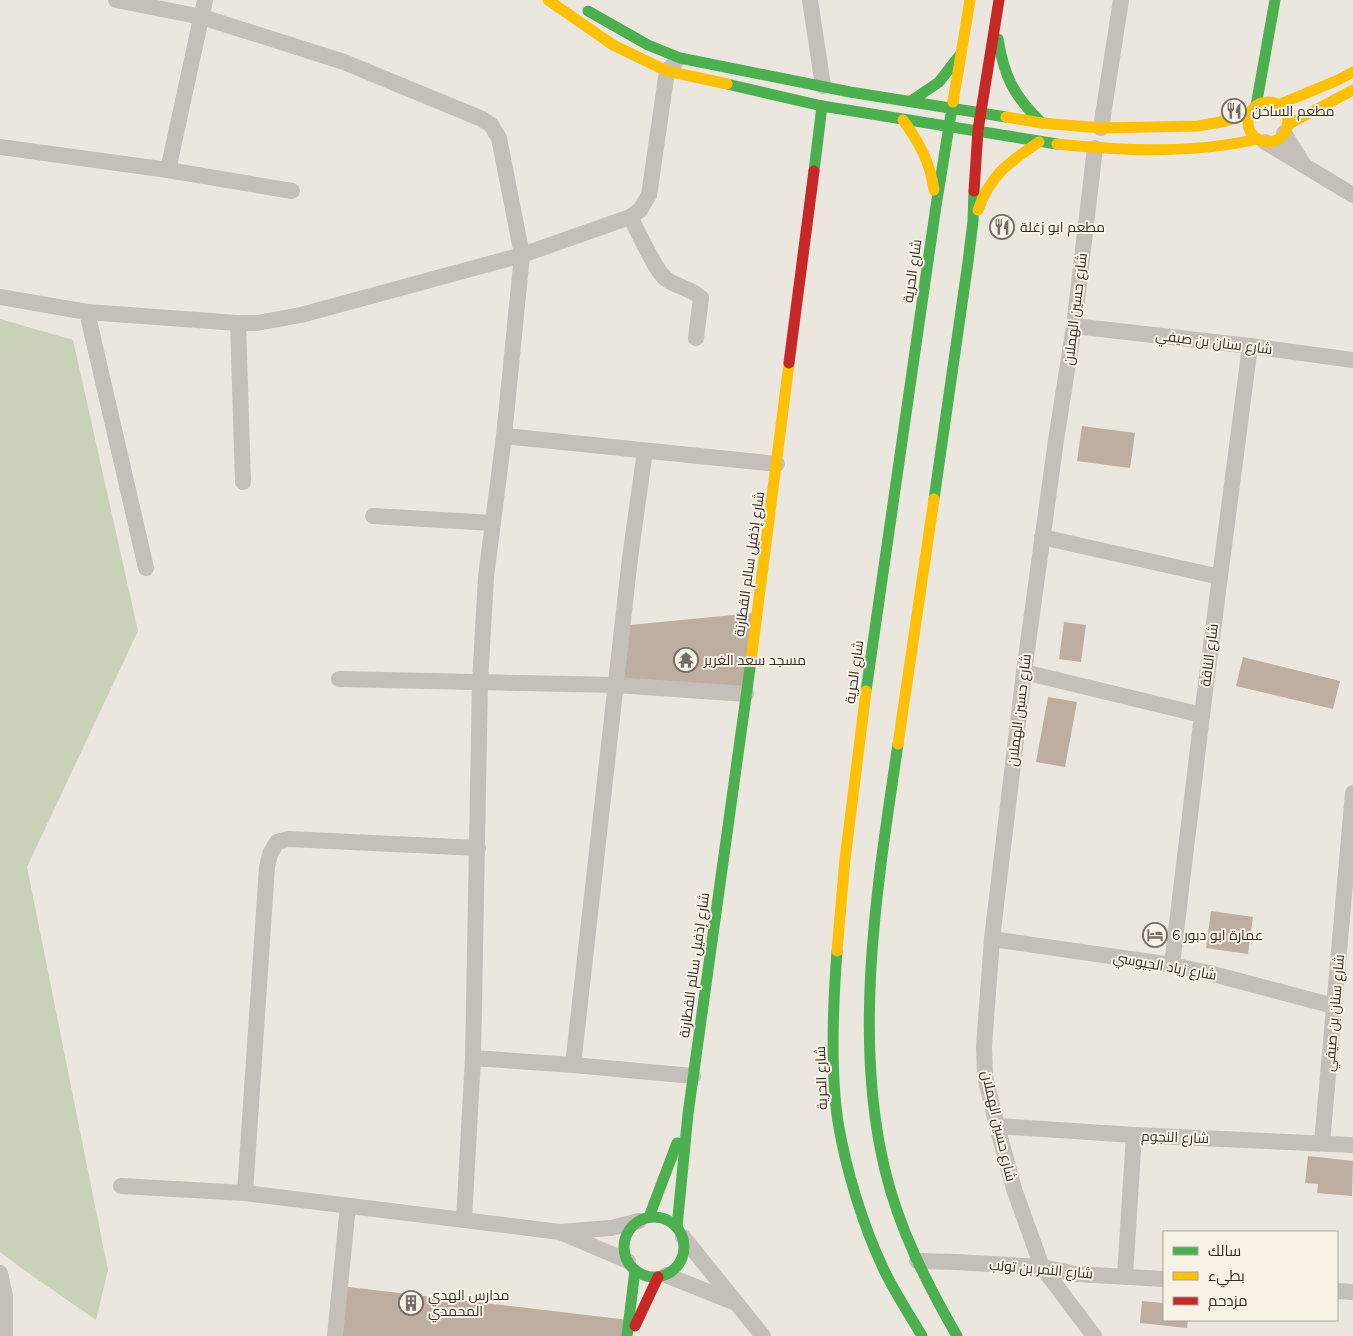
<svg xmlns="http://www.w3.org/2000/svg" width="1353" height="1336" viewBox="0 0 1353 1336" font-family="Mulish,Cairo,sans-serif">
<rect width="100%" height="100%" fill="#ebe7df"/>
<!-- green -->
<path fill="#cad1b9" d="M 0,319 L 73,340 L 138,631 L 27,867 L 108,1270 L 96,1320 L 24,1270 L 0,1252 Z"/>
<!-- building -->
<g fill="#beada1">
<path d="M 1082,426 L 1135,433 L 1130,468 L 1077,461 Z"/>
<path d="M 754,613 L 743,690 L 621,683 L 630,625 Z"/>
<path d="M 1064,622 L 1086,625 L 1081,662 L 1059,659 Z"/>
<path d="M 1243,657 L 1340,681 L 1333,709 L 1236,686 Z"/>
<path d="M 1048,697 L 1077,702 L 1065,767 L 1036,762 Z"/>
<path d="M 1211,911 L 1253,917 L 1248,954 L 1206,948 Z"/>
<path d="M 1308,1156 L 1353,1161 L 1352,1196 L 1317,1193 L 1318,1184 L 1305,1183 Z"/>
<path d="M 340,1286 L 629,1320 L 627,1336 L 335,1336 Z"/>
<path d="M 1142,1301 L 1164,1303 L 1164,1320 L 1188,1320 L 1187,1328 L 1140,1323 Z"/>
</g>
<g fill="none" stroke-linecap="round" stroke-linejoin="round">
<!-- street -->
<g stroke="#c4bfb8" stroke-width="16">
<path d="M 116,0 L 202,17 L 344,62 L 482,119 L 491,125 L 499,138 L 522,255 L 504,436 L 486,577 L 480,682 L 473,1058 L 464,1219"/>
<path d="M 810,0 L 823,86"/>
<path d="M 1101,128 L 1121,0"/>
<path d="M 1284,133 L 1303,164"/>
<path d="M 1265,142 L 1353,195"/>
<path d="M 0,147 L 168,170 L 292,191"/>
<path d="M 168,170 L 205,0"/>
<path d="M 630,217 C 638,230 655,271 666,279 C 677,287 691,288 701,298 L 696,338"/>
<path d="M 0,297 L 87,312 L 238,323 L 257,323 L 301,315 L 522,255 L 630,217 L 640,210 L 649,195 L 667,71 L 675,63"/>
<path d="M 87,312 L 146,568"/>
<path d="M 238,323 L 243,482"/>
<path d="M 1074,326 L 1250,346 L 1353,360"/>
<path d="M 504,436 L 777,464"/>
<path d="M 373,516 L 493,523"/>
<path d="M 1042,537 L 1220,577"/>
<path d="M 1024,672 L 1202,715"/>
<path d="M 339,679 L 616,685 L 746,694"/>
<path d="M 992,939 L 1172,965 L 1209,973 L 1334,1006"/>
<path d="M 1172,965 L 1202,715 L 1250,346"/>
<path d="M 473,1058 L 573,1065 L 693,1076"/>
<path d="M 573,1065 L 630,558 L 645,451"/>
<path d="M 997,1126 L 1134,1135 L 1353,1145"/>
<path d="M 1322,1143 L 1353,793"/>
<path d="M 121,1186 L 245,1193 L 560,1232 L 611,1228 L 639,1221"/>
<path d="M 245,1193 L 267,867 L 270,854 L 277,842 L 288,839 L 478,848"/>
<path d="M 562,1233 L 628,1261"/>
<path d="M 683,1237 L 763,1336"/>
<path d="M 917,1261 L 956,1262 L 1042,1267 L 1076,1274 L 1164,1279"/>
<path d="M 0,1273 L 5,1296 L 5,1336"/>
<path d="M 666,1275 L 736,1303"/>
<path d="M 1125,1276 L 1134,1135"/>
<path d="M 1337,1291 L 1353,1292"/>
<path d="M 335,1336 L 348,1206"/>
<path d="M 1094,1336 L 1042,1267 L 1014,1189 L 997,1126 L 985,1076 L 984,1046 L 992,939 L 1024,672 L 1056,440 L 1074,326 L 1095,148"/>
</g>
<!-- fast -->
<g stroke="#4caf50" stroke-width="11">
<path d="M 588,11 L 648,45 L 680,58 L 850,92 L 1006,117"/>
<path d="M 998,39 C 1004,76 1014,97 1042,123"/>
<path d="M 727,84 L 822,106 L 1057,144"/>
<path d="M 911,101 L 939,82 L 960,55"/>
<path d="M 1256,106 L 1275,0"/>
<path d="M 814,171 L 822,106"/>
<path d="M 934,499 L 968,262 L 973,221 L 974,191"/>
<path d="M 866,691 L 936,206 L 953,102"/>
<path d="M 898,744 C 878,880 852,1035 885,1170 C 899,1229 927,1284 957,1336"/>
<path d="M 837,951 C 833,1004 830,1070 838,1122 C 846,1170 863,1226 884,1270 C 895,1293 909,1314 922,1336"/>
<path d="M 649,1217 L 677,1143"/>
<circle cx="654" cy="1247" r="30"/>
<path d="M 677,1227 L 688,1114 L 751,661"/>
<path d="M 627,1336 L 635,1270"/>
</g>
<!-- slow -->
<g stroke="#ffc107" stroke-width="11">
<path d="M 548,0 L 613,45 L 667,71 L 727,84"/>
<path d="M 953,102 L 970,0"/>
<circle cx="1268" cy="122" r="20"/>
<path d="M 1278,105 L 1338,80 L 1353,72"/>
<path d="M 1006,117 L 1042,123 L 1101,128 L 1198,126 L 1226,121 L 1250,113"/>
<path d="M 903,120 C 919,142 930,162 934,190"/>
<path d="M 1287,125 L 1353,90"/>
<path d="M 1057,144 C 1123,151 1193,154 1258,139"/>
<path d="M 978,210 C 990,175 1009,162 1039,142"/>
<path d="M 751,661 L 789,363"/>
<path d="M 898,744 L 934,499"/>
<path d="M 837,951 L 845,859 L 866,691"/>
</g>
<!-- jam -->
<g stroke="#c62828" stroke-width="11">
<path d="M 974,191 L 978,130 L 999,0"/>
<path d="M 789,363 L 814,171"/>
<path d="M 635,1326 L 658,1277"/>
</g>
</g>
<!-- icons -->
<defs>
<symbol id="restaurant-ring" viewBox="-11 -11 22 22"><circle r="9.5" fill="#f8f1e6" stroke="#746d67" stroke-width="1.5"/><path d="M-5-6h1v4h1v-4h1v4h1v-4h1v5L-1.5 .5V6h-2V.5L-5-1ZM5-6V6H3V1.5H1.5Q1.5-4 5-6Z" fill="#746d67"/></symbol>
<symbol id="temple-ring" viewBox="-11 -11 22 22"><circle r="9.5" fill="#f8f1e6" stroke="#746d67" stroke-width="1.5"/><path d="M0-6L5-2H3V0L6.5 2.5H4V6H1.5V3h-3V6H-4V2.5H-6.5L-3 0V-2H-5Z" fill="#746d67"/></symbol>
<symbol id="hotel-ring" viewBox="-11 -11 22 22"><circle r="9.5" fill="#f8f1e6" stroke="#746d67" stroke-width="1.5"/><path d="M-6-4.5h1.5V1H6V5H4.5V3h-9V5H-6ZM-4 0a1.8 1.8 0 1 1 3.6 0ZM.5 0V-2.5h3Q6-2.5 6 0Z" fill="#746d67"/></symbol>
<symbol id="building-ring" viewBox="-11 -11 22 22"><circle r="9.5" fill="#f8f1e6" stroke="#746d67" stroke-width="1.5"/><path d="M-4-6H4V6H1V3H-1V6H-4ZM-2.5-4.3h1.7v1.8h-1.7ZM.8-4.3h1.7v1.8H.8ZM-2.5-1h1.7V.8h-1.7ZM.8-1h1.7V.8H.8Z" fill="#746d67"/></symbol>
</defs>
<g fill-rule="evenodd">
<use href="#restaurant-ring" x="1220" y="97" width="28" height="28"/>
<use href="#restaurant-ring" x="988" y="213" width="28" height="28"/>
<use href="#temple-ring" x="672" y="646" width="28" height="28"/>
<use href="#hotel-ring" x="1141" y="921" width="28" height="28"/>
<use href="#building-ring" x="397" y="1289" width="28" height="28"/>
</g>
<g text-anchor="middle" stroke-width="4" stroke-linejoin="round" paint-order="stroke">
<!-- poi labels -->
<g font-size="14" fill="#342c27" stroke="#f8f1e6" text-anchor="start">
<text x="1252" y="116">مطعم الساخن</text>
<text x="1020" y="232">مطعم ابو زغلة</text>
<text x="704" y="665">مسجد سعد الغرير</text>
<text x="1172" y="940">عمارة ابو دبور 6</text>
<text x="428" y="1300">مدارس الهدي<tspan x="428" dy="16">المحمدي</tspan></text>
</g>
<!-- street labels -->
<g font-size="14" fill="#342c27" stroke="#f8f1e6">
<text transform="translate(912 271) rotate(-82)" y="5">شارع الحرية</text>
<text transform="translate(1075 309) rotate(-83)" y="5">شارع حسين الهملان</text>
<text transform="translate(1214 342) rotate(7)" y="5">شارع سنان بن صيفي</text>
<text transform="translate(749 564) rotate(-82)" y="5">شارع إذفيل سالم القطارنة</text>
<text transform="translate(1209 655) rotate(-83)" y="5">شارع الناقة</text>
<text transform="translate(854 672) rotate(-82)" y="5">شارع الحرية</text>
<text transform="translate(1019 710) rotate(-83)" y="5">شارع حسين الهملان</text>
<text transform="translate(694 965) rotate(-82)" y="5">شارع إذفيل سالم القطارنة</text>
<text transform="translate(1165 966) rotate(10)" y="5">شارع زياد الجيوسي</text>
<text transform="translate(1334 1013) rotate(-85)" y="5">شارع سنان بن صيفي</text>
<text transform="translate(821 1078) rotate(-92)" y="5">شارع الحرية</text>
<text transform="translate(999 1126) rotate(77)" y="5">شارع حسين الهملان</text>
<text transform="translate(1175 1137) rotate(2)" y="5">شارع النجوم</text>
<text transform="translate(1041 1269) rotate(5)" y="5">شارع النمر بن تولب</text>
</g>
</g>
<!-- legend -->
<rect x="1163" y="1231" width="175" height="90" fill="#f8f1e6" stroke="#aaa29a"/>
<rect x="1173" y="1247" width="25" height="8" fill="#4caf50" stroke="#aaa29a"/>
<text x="1208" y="1256" font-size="15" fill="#342c27">سالك</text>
<rect x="1173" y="1272" width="25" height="8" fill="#ffc107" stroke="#aaa29a"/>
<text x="1208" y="1281" font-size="15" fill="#342c27">بطيء</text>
<rect x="1173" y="1297" width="25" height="8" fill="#c62828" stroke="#aaa29a"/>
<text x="1208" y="1306" font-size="15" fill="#342c27">مزدحم</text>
</svg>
